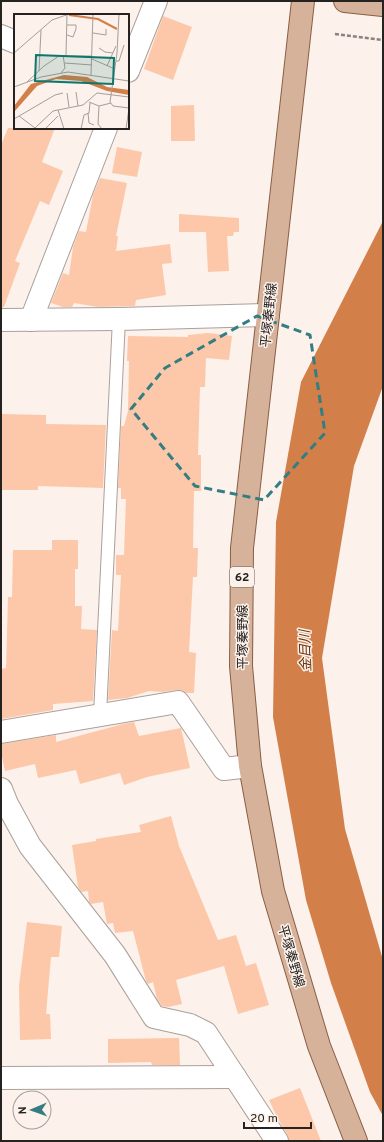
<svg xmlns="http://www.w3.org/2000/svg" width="384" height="1142" viewBox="0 0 384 1142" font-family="Overpass,'Noto Sans JP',sans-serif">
<rect width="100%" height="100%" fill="#fcf1eb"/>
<!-- water -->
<path fill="#d27f4a" d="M 383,221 L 383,386 L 354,466 L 322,658 L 345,829 L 383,960 L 383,1116 L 370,1092 L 331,983 L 306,900 L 273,717 L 276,522 L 301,382 Z"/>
<!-- building -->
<g fill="#fdc8a9">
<path d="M 163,16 L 192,27 L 173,80 L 144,69 Z"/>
<path d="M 194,105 L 195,141 L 171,141 L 171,106 Z"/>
<path d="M 8,128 L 55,128 L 42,162 L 63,171 L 49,205 L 40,201 L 15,261 L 20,263 L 4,307 L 1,308 L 1,145 Z"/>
<path d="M 117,147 L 142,152 L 137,177 L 112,173 Z"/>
<path d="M 100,178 L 127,183 L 116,236 L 118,236 L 116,251 L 170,244 L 172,263 L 162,264 L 166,295 L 136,300 L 135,306 L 98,307 L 74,303 L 72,307 L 63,307 L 51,303 L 63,273 L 69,275 L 73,247 L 79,231 L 86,232 L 93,195 Z"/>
<path d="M 179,214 L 239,218 L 239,232 L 234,232 L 233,236 L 227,236 L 229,271 L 208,272 L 206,232 L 179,232 Z"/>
<path d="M 208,333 L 232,336 L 229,360 L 206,358 L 205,387 L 200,387 L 198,455 L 201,455 L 201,491 L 194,491 L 193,548 L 198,548 L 197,577 L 193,577 L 189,652 L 196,653 L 194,693 L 186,693 L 182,690 L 176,690 L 163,692 L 149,691 L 127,698 L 108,700 L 112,630 L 118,631 L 121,575 L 116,575 L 116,555 L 124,555 L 126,499 L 121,499 L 121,488 L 118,488 L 121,426 L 124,426 L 128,411 L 129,361 L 127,361 L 128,336 L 188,337 L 188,335 Z"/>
<path d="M 1,414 L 46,415 L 46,424 L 106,425 L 103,488 L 38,486 L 38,490 L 1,490 Z"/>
<path d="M 52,540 L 78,540 L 78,569 L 75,569 L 75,606 L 82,606 L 81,629 L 97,630 L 93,701 L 53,704 L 53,710 L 1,719 L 1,669 L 6,668 L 8,597 L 12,597 L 13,550 L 52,550 Z"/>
<path d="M 134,722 L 139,736 L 181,728 L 190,768 L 147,777 L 124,785 L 120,773 L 80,784 L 76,770 L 38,778 L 35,764 L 5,771 L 1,752 L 1,744 L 56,735 L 56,742 L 123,724 Z"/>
<path d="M 171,816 L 179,846 L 218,940 L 236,935 L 246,966 L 256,963 L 269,1005 L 238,1014 L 224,966 L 176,980 L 182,1004 L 168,1007 L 162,1006 L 157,999 L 153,982 L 148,984 L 146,981 L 133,931 L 115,933 L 113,923 L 107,924 L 103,902 L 91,904 L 89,902 L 88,891 L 81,892 L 78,887 L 72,845 L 96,841 L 96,839 L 141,832 L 139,825 Z"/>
<path d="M 27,922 L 62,926 L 59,957 L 51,957 L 46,1014 L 50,1014 L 51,1039 L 20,1040 L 19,986 Z"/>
<path d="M 179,1038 L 180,1065 L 152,1065 L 151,1062 L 108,1063 L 108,1039 Z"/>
<path d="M 300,1088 L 306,1103 L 321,1141 L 289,1141 L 287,1134 L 278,1119 L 269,1100 Z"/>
</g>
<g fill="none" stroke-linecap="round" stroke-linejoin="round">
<defs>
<path id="lane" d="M 100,715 L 119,319"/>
<g id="street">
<path d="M 1,36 L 15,42"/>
<path d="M 128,71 L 156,1"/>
<path d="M 1,320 L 119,319 L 268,315"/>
<path d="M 31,320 L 106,128"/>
<path d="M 1,732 L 178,702 L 224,769 L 250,766"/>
<path d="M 1,789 L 7,804 L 30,846 L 115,955 L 154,1017 L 190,1025 L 206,1033 L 277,1141"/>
<path d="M 1,1078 L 235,1077"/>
</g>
<g id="primary">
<path d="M 303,1 L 242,548 L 241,666 L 250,766 L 273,891 L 319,1046 L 356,1141"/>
<path d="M 345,1 L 383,5"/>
</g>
</defs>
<!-- lane casing -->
<use href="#lane" stroke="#aaa09a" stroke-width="14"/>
<!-- street casing -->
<use href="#street" stroke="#aaa09a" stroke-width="24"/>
<!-- primary casing -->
<use href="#primary" stroke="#885e45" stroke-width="24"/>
<!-- path -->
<path stroke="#89827e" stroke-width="2.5" stroke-dasharray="4 2" stroke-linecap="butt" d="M 335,34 L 383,40"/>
<!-- lane -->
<use href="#lane" stroke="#fff" stroke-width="12"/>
<!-- street -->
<use href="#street" stroke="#fff" stroke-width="22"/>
<!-- primary -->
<use href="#primary" stroke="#d7b29b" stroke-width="22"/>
</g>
<!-- marked area -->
<path fill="none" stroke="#347d82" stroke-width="3" stroke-dasharray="8 5" stroke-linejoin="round" d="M 257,316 L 310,335 L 325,433 L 264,500 L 195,486 L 131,409 L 165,368 Z"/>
<g text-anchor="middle" stroke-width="3" stroke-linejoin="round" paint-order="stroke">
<!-- shield labels -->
<rect fill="#fcf1eb" stroke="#66605d" stroke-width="1" x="230" y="567" width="24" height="20" rx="3"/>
<g font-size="12" font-weight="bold" fill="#262220">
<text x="242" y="581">62</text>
</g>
<!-- street labels -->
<g font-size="13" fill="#262220" stroke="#fcf1eb">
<text transform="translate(268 315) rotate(-84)" y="5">平塚秦野線</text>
<text transform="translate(242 637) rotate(-90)" y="5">平塚秦野線</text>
<text transform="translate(292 956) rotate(74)" y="5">平塚秦野線</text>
</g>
<!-- water labels -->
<g font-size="14" font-style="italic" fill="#6b340c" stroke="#fcf1eb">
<text transform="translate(305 651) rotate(-92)" y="5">金目川</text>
</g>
</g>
<!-- overview -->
<g transform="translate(14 14)">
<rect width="115" height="115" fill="#fcf1eb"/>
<path d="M 50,61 L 73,63 L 93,73 L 115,76 L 115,81 L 93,77 L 67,67 L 42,65 L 23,72 L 0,98 L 0,92 L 17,70 Z" fill="#d27f4a"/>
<path fill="none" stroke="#d27f4a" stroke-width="2" d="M 55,1 L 84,5 L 103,15"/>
<path fill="none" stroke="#a69e9a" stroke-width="1" d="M 105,0 L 103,39 L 96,88 L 99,92 L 115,94M 79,19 L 92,21 L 92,15M 53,21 L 59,23 L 62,15 L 62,11 L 53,11M 85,34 L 91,38 L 99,39M 0,39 L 38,6 L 55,0M 52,41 L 53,0M 78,45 L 101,55M 102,47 L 105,47 L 110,31M 51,49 L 78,51M 93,52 L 102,32M 25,57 L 27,16M 47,59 L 51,54 L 49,41M 77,61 L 79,0M 13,68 L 30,52 L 45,42 L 78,42M 0,73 L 27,63 L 54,58 L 115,67M 62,78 L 64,92M 53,79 L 55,93M 75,88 L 85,92 L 97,89M 85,92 L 84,110 L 88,115M 44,96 L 50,115M 74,99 L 75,109 L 80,111M 5,102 L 21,114 L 39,97 L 69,91 L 83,79 L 115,83M 0,105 L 41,81 L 49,79M 31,115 L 44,102M 67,115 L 70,101 L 75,99 L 76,89M 112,115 L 115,94"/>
<path fill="#0f766e" fill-opacity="0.15" stroke="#0f766e" stroke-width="2" d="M 22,41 L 100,44 L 99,70 L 21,67 Z"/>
<rect width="115" height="115" fill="none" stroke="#262220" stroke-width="2"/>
</g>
<!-- border -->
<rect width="384" height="1142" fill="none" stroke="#262220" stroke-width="4"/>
<!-- north arrow -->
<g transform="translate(32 1110) rotate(268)"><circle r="19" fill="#fcf1eb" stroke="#a69e9a"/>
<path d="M0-3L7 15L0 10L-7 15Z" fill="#347d82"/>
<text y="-6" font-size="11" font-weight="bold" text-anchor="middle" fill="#262220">N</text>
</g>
<!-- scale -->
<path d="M244 1122v6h67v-6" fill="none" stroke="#262220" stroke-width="2"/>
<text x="250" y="1122" font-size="12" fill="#262220" stroke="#fcf1eb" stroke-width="3" paint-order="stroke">20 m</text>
</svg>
